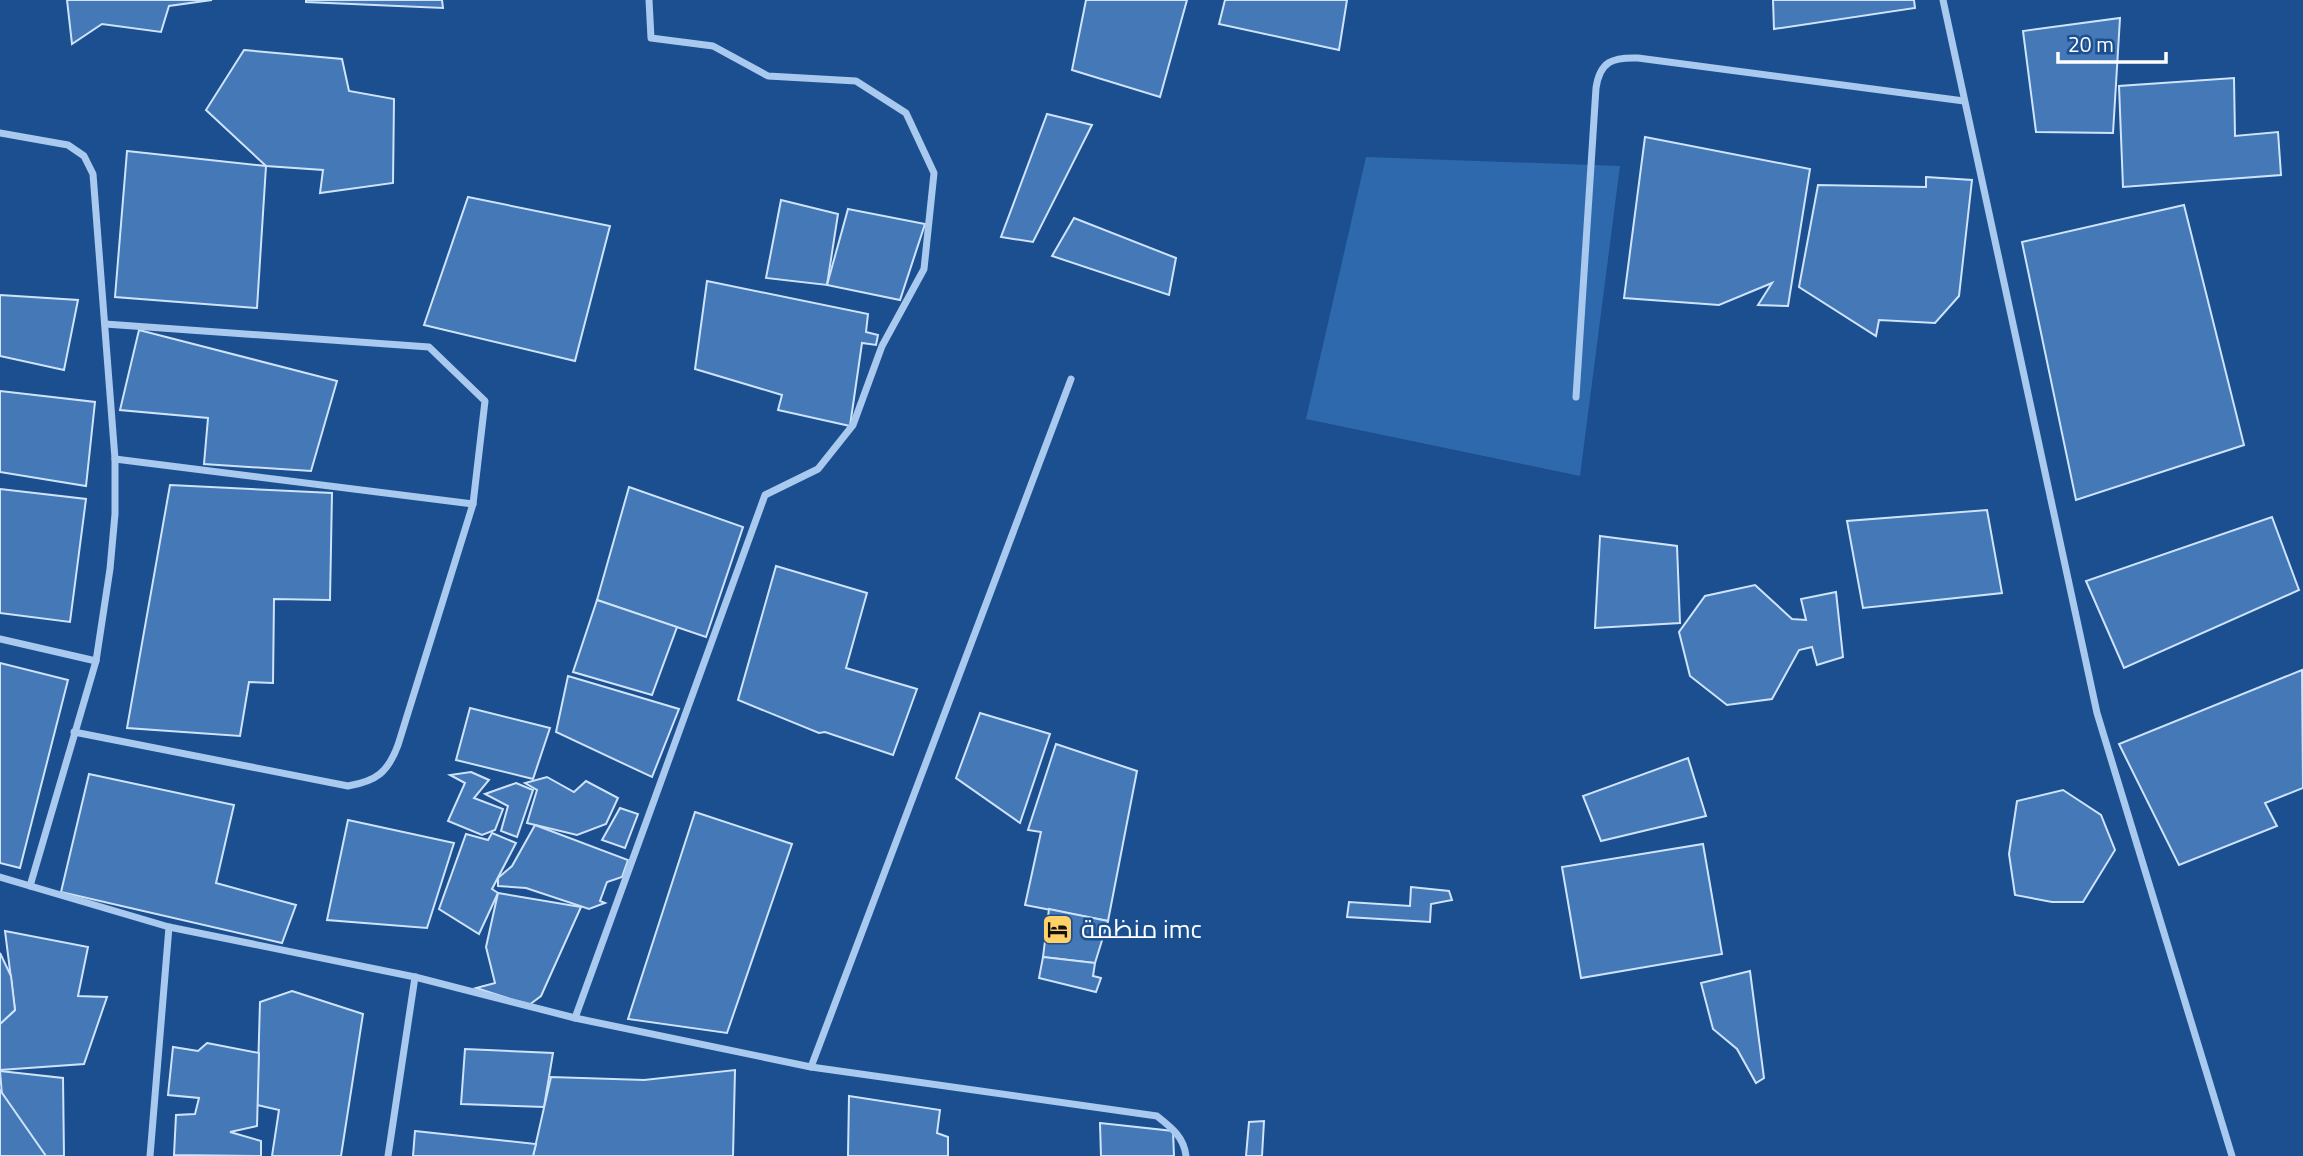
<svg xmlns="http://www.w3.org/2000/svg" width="2303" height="1156" viewBox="0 0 2303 1156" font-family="'Titillium Web',Cairo,sans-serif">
<rect width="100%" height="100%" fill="#1b4f8f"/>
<!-- green -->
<path fill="#2e69ad" d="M 1366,157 L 1620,166 L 1580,476 L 1306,419 Z"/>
<!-- building -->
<g fill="#4478b7" stroke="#cfe3fa" stroke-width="2">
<path d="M 67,0 L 212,0 L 169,6 L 161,32 L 102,24 L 72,44 Z"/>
<path d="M 306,0 L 442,0 L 443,8 L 306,2 Z"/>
<path d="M 1086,0 L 1187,0 L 1160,97 L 1072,70 Z"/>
<path d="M 1225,0 L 1347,0 L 1339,50 L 1219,24 Z"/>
<path d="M 1773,0 L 1914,0 L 1915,8 L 1774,29 Z"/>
<path d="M 2120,18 L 2113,133 L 2036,132 L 2023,31 Z"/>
<path d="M 244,50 L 342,59 L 349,91 L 394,99 L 393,183 L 320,193 L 323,170 L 266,166 L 206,110 Z"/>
<path d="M 2234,78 L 2235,136 L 2278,132 L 2281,175 L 2123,187 L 2119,86 Z"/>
<path d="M 1047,114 L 1092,125 L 1033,242 L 1001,237 Z"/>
<path d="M 1645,137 L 1810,169 L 1788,306 L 1758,305 L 1772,283 L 1719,305 L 1624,298 Z"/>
<path d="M 127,151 L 266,166 L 257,308 L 115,297 Z"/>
<path d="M 1926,177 L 1972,180 L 1959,296 L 1935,323 L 1879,320 L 1876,336 L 1799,287 L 1818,185 L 1926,187 Z"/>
<path d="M 468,197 L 610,226 L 575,361 L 424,325 Z"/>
<path d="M 781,200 L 838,214 L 827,285 L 766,278 Z"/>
<path d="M 2184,205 L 2244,445 L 2076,500 L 2022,242 Z"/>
<path d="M 848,209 L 925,224 L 900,300 L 827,285 Z"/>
<path d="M 1074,218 L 1176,258 L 1169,295 L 1052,256 Z"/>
<path d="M 707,281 L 868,314 L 866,332 L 878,335 L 876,345 L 862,343 L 850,426 L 778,410 L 782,395 L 695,369 Z"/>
<path d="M 0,295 L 78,300 L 64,370 L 0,356 Z"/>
<path d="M 139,330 L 337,381 L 311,471 L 204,464 L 208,418 L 120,410 Z"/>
<path d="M 0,391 L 95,402 L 86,486 L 0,472 Z"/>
<path d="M 170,485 L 332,493 L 330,600 L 274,599 L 273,683 L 249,682 L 240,736 L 127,728 Z"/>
<path d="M 629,487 L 743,527 L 706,637 L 597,600 Z"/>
<path d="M 0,489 L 86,499 L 70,622 L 0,613 Z"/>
<path d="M 1987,510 L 2002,593 L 1863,608 L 1847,521 Z"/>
<path d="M 2272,517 L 2299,590 L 2124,668 L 2086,581 Z"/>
<path d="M 1600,536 L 1677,546 L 1680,623 L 1595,628 Z"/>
<path d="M 776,566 L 867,593 L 846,668 L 917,689 L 893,755 L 825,732 L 819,733 L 738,700 Z"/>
<path d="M 1755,585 L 1792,619 L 1806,620 L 1801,599 L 1836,592 L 1843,657 L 1817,665 L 1812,647 L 1799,650 L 1772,699 L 1727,705 L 1690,676 L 1679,632 L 1705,596 Z"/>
<path d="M 597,600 L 677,627 L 652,695 L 573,672 Z"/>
<path d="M 0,663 L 68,680 L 20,868 L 0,863 Z"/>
<path d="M 2302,670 L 2303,788 L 2265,803 L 2277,826 L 2179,865 L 2119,744 Z"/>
<path d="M 568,676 L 679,709 L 652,777 L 556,732 Z"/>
<path d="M 470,708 L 550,728 L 533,779 L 456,760 Z"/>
<path d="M 980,713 L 1050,734 L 1020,823 L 956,778 Z"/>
<path d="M 1056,744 L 1137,771 L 1108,921 L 1025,905 L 1041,832 L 1028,830 Z"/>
<path d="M 1688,758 L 1706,816 L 1601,841 L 1583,796 Z"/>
<path d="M 471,772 L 489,780 L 474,798 L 503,809 L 495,830 L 482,835 L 448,821 L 465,783 L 450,775 Z"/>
<path d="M 89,774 L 234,805 L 216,883 L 296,905 L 282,943 L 61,892 Z"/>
<path d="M 547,777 L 574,792 L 586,781 L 618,798 L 606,824 L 577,835 L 527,823 L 537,790 L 525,783 Z"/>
<path d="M 516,783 L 533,790 L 517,837 L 501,831 L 508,806 L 485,794 Z"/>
<path d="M 2063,790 L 2101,815 L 2115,850 L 2083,902 L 2052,902 L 2015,895 L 2009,854 L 2017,801 Z"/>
<path d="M 620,808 L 638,814 L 625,848 L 602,840 Z"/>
<path d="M 695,812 L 792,844 L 727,1033 L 628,1019 Z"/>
<path d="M 348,820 L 454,843 L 427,928 L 327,920 Z"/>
<path d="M 535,825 L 628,860 L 622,877 L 607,882 L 600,901 L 605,903 L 589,909 L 526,888 L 498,886 L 498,878 L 512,866 Z"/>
<path d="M 492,833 L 516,843 L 492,889 L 498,893 L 479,934 L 439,909 L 466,834 L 488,840 Z"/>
<path d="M 1703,844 L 1722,954 L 1581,978 L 1562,867 Z"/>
<path d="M 1411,887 L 1449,891 L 1452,900 L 1431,904 L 1430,922 L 1347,917 L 1349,902 L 1410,906 Z"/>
<path d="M 498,893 L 581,907 L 541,996 L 529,1005 L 476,988 L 495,983 L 486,947 Z"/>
<path d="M 1049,909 L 1108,921 L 1095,963 L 1043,957 Z"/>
<path d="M 5,931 L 88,947 L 78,996 L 107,997 L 84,1064 L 0,1070 L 0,1024 L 15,1010 Z"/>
<path d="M 0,953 L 11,976 L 15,1010 L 0,1024 Z"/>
<path d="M 1043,957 L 1095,963 L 1093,976 L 1101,978 L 1096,992 L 1039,978 Z"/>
<path d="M 1750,971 L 1764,1078 L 1756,1083 L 1737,1049 L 1713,1029 L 1701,983 Z"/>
<path d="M 292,991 L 363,1014 L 341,1156 L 272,1156 L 279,1110 L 257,1105 L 260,1002 Z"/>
<path d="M 207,1043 L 259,1053 L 257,1126 L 230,1132 L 261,1141 L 261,1156 L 174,1155 L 176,1115 L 195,1114 L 199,1098 L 168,1095 L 173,1047 L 198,1051 Z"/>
<path d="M 465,1049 L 553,1053 L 544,1107 L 461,1104 Z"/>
<path d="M 735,1070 L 733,1156 L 533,1156 L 551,1077 L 644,1080 Z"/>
<path d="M 0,1071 L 63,1078 L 64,1156 L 7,1156 Z"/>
<path d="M 0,1090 L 46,1156 L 0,1156 Z"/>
<path d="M 849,1096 L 940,1110 L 937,1133 L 948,1137 L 948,1156 L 848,1156 Z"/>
<path d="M 1264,1121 L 1262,1156 L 1246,1156 L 1249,1122 Z"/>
<path d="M 1100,1123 L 1173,1131 L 1174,1156 L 1101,1156 Z"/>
<path d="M 415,1131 L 536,1144 L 533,1156 L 413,1156 Z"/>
</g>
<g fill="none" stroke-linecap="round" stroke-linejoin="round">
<!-- street -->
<g stroke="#a9c9ee" stroke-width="7">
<path d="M 1943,0 L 2097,713 L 2232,1156"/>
<path d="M 0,133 L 68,145 L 84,156 L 93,174 L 115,459 L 115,514 L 110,569 L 96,661 L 30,886"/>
<path d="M 1576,397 L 1596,88 C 1600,61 1613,57 1638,58 L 1964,101"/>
<path d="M 115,459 L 473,504"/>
<path d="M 0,639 L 96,661"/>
<path d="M 74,732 L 348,786 C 377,781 388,772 398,745 L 473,504 L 485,401 L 429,347 L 105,324"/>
<path d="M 0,877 L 169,927 L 415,977 L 575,1018 L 811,1067 L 1157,1116 C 1171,1127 1184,1137 1186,1156"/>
<path d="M 575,1018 L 765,495 L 818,469 L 853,425 L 882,346 L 924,269 L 934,173 L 906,113 L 856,81 L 768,76 L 713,46 L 651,38 L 649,0"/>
<path d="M 811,1067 L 1071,379"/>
<path d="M 150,1156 L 169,927"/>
<path d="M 388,1156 L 415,977"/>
</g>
</g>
<!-- icons -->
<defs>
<symbol id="hotel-square" viewBox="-11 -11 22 22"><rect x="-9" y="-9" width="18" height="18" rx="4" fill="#ffd166" stroke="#1b4f8f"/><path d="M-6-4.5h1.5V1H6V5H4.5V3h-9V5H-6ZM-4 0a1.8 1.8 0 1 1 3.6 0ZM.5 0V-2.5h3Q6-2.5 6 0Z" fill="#111"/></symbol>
</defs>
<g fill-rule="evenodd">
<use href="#hotel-square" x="1040" y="912" width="35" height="35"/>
</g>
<g text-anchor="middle" stroke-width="5" stroke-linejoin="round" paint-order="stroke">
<!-- poi labels -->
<g font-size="26" fill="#fff" stroke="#1b4f8f" text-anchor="start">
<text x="1081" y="938">منظمة imc</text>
</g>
</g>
<!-- scale -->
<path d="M2058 52v10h108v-10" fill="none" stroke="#ffffff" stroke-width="3.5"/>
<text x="2068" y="52" font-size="21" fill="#ffffff" stroke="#1b4f8f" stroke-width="5" paint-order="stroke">20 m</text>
</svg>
